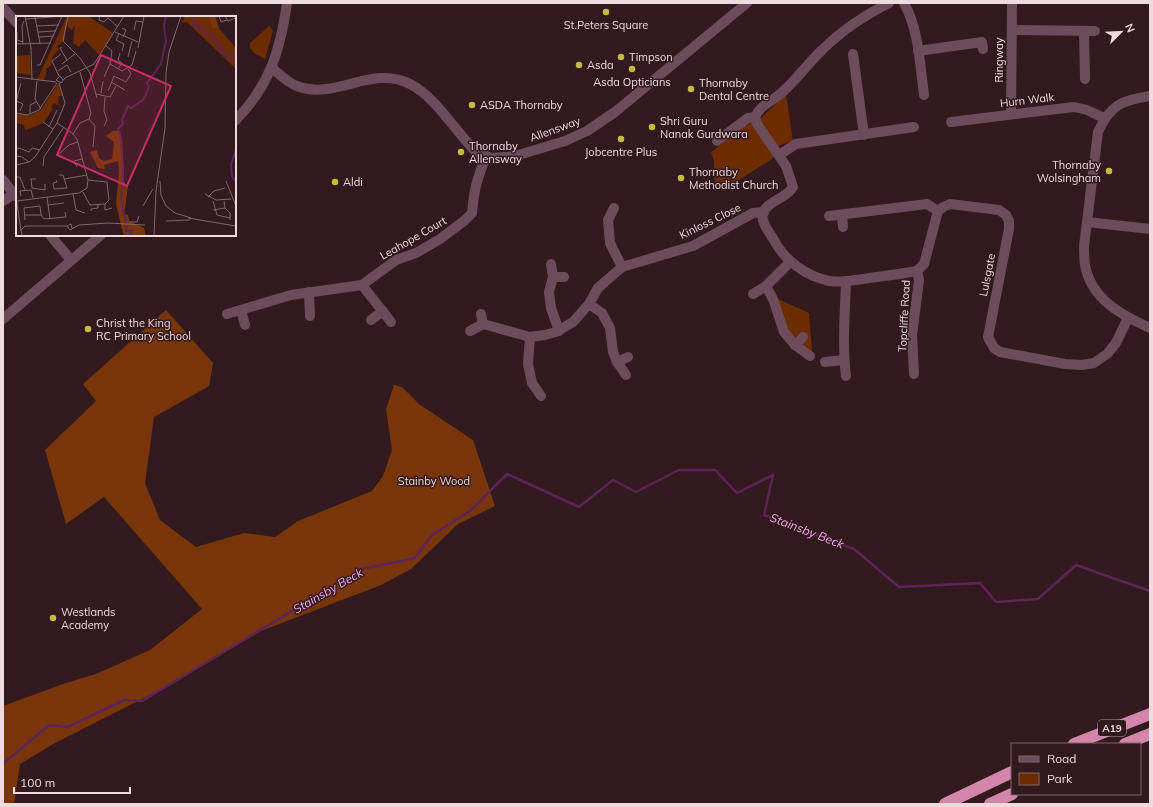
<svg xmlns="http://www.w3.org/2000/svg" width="1153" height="807" viewBox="0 0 1153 807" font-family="Mulish,sans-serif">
<rect width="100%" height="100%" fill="#32191e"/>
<!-- green -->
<g fill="#6d2b00">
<path d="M 269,26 L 273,31 L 265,59 L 254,53 L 250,48 L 250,43 Z"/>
<path d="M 786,94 L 793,141 L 780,145 L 772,159 L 722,191 L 714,180 L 714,161 L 711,152 L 745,126 L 760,119 Z"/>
<path d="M 778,299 L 809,313 L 812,351 L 808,351 L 802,344 L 801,333 L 794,338 L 789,335 L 777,302 Z"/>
</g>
<!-- forest -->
<path fill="#79350a" d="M 166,310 L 213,363 L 209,386 L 154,417 L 145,483 L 160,520 L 196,547 L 244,533 L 275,537 L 298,521 L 372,491 L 383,476 L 392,450 L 386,409 L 394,385 L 402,387 L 419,404 L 473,440 L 495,506 L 458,524 L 411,569 L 381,585 L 261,631 L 152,694 L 55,743 L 20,764 L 14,804 L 3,804 L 3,706 L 66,683 L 96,674 L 150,650 L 202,609 L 104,497 L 66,524 L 45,450 L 96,401 L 83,384 Z"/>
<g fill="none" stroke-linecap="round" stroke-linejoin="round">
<!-- stream -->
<path stroke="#5d2557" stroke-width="2.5" d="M 3,764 L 49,725 L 68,727 L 124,700 L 142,701 L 362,569 L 415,558 L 432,535 L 470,511 L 507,474 L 579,507 L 613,480 L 636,492 L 679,470 L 715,470 L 737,493 L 773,475 L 764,515 L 854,549 L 899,587 L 980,583 L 996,602 L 1038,599 L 1076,565 L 1150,591"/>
<!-- minor -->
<g stroke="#6c4c5b" stroke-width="10">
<path d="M 904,3 C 919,30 920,65 924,95"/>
<path d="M 3,8 L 17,23"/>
<path d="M 1012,30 L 1095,31"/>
<path d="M 1084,31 L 1085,79"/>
<path d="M 918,51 L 982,42 L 983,49"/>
<path d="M 853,54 L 864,135"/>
<path d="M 272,68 C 279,74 288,83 297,86 C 334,101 373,64 410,84 C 436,97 455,131 476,152 L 491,158 L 515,156 L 565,141 L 587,131 L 615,112 L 747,3"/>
<path d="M 1150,96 C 1122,100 1110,105 1098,132 L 1084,246 C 1084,252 1084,259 1085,265 C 1091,299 1121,315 1150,328"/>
<path d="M 1011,114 L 1012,3"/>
<path d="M 755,117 L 757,124 L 786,166 L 793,187 C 786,199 767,201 763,213 C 760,222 770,233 774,240 C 785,261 806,276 829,281 C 842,283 856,280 869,278 C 885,276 901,274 917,271"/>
<path d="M 755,117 C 760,106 770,102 779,95 C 795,82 807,64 822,50 C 841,31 865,15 889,3"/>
<path d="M 235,121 C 270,85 280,51 287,3"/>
<path d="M 951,122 L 1074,107 L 1087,110 L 1104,118"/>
<path d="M 717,141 L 748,118 L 755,117"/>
<path d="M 779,155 L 796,144 L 914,127"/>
<path d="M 3,180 L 14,194"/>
<path d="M 3,201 L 14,194 L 17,197"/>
<path d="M 614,208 L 608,220 L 610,243 L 622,267"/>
<path d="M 842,215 L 843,227"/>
<path d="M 829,216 L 927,204 L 938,211 L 943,207 L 950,204 L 999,210 L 1006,215 L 1009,221 L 1009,229 L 988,337 L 994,348 L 1000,352 L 1065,364 L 1082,365 L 1094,363 L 1107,354 L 1116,343 L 1128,318"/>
<path d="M 1087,222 L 1150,229"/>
<path d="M 50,235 L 71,260"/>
<path d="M 790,262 L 766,286 L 773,299 L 784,332 L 795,345 L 810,356"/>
<path d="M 551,264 L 553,277 L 549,292 L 551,308 L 559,331"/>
<path d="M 553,277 L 564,277"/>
<path d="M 846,281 C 845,313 842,345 846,376"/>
<path d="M 362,285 L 391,322"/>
<path d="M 309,292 L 310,316"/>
<path d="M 753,294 L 766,286"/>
<path d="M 589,304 L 602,313 L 610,328 L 613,352 L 617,362 L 626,375"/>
<path d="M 241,310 L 245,325"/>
<path d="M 227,314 L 291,295 L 362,285 L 396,260 L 416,253 L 440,239 L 464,221 L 472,213 C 474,190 477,178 486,157"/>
<path d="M 3,319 L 101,235"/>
<path d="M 371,320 L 383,311"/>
<path d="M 483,324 L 530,337 L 545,335 L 556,332 L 573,322 L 589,304 L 598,288 L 622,267 L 693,246 L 753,213 L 764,212"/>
<path d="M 470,331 L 483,324 L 481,314"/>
<path d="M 530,337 L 528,364 L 532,383 L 541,396"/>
<path d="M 795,345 L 803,337"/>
<path d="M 617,362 L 628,357"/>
<path d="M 825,362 L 844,360"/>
<path d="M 914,374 L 912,335 L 919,280 L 917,271 L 924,264 L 938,211"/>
</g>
<!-- highway -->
<g stroke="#d485aa" stroke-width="12">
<path d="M 1074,744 L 1150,714"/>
<path d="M 1125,744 L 1150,734"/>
<path d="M 945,804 L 1012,772"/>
<path d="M 990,804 L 1012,794"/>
</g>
</g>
<!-- markers -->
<g fill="#c8bb3b" stroke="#32191e" stroke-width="1.5">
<circle cx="606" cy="12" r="4"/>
<circle cx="621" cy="57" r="4"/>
<circle cx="579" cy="65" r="4"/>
<circle cx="632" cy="69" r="4"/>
<circle cx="691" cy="89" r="4"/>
<circle cx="472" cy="105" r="4"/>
<circle cx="652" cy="127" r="4"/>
<circle cx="621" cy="139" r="4"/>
<circle cx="461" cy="152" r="4"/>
<circle cx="1109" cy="171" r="4"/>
<circle cx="681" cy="178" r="4"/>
<circle cx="335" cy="182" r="4"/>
<circle cx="88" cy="329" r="4"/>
<circle cx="53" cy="618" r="4"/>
</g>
<g text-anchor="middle" stroke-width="3" stroke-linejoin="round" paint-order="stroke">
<!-- shield labels -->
<rect fill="#32191e" stroke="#b5a1a4" stroke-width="1" x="1098" y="720" width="28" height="16" rx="3"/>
<g font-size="10" font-weight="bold" fill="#eddbdd">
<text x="1112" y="732">A19</text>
</g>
<!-- poi labels -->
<g font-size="11" fill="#eddbdd" stroke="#32191e" text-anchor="start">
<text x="606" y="29" text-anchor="middle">St.Peters Square</text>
<text x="629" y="61">Timpson</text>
<text x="587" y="69">Asda</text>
<text x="632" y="86" text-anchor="middle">Asda Opticians</text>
<text x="699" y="87">Thornaby<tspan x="699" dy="13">Dental Centre</tspan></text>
<text x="480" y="109">ASDA Thornaby</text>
<text x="660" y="125">Shri Guru<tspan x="660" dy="13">Nanak Gurdwara</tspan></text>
<text x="469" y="150">Thornaby<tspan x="469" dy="13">Allensway</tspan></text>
<text x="621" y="156" text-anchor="middle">Jobcentre Plus</text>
<text x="1101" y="169" text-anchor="end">Thornaby<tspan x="1101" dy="13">Wolsingham</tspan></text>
<text x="689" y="176">Thornaby<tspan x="689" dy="13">Methodist Church</tspan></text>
<text x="343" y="186">Aldi</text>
<text x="96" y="327">Christ the King<tspan x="96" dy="13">RC Primary School</tspan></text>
<text x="61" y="616">Westlands<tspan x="61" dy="13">Academy</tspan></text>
</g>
<!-- street labels -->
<g font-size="11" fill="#eddbdd" stroke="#32191e">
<text transform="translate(999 60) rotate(-90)" y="4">Ringway</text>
<text transform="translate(1027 100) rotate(-7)" y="4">Hurn Walk</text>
<text transform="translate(555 129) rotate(-20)" y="4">Allensway</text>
<text transform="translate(710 221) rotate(-26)" y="4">Kinloss Close</text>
<text transform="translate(413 238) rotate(-30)" y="4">Leahope Court</text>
<text transform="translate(987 275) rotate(-79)" y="4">Lulsgate</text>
<text transform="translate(904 316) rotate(-87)" y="4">Topcliffe Road</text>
</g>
<!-- park labels -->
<g font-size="11" fill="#f1dbd1" stroke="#32191e">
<text x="434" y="485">Stainby Wood</text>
</g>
<!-- water labels -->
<g font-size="12" font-style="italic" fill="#faa4ee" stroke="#32191e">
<text transform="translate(807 531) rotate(21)" y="4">Stainsby Beck</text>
<text transform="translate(328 591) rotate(-30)" y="4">Stainsby Beck</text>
</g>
</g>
<!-- overview -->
<g transform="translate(16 16)">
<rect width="220" height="220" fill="#32191e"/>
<path d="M 51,0 L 72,0 L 97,17 L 83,39 L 69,24 L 63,31 L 57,27 L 59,9 L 56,14 L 52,11 L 52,6 L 48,25 L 41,30 L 43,33 L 37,40 L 35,49 L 30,53 L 30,59 L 27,65 L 21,64 ZM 169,0 L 192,0 L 196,12 L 203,12 L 220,32 L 220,53 L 171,6 L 166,7 ZM 14,39 L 15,59 L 0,57 L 0,40 ZM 41,69 L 43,69 L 47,80 L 43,80 L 42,88 L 46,92 L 38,87 L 35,91 L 37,93 L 28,106 L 19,111 L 9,114 L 8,109 L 0,107 L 0,98 L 14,99 L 25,94 Z" fill="#6d2b00"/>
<path d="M 192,0 L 199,0 L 203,12 L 196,12 ZM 97,115 L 104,115 L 106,125 L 108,166 L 112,171 L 108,198 L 112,199 L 113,205 L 128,212 L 130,220 L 109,220 L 107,217 L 100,188 L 103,156 L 102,145 L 88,149 L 89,153 L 82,152 L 74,136 L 81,134 L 83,142 L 88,145 L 96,143 L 98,126 L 90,120 Z" fill="#79350a"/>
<path fill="none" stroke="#5d2557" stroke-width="2" d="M 177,0 L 177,8 L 196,20 L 208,38 L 220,44M 220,133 L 215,149 L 216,160 L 220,166M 110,207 L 105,184 L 107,153 L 105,124 L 102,113 L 107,108 L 106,104 L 112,90 L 115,92 L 127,84 L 133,72 L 131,67 L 145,48 L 150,25 L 148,10 L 150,0M 111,210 L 110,215 L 116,215 L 113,220 L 116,220"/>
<path fill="none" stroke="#7d676a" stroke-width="1" d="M 9,0 L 15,32 L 16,64M 52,0 L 47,25 L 64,42 L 74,57 L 81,82M 84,0 L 83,4 L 88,6 L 92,2 L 102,11M 203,0 L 205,6 L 211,4M 209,0 L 212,5 L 220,2M 19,1 L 24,27M 10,3 L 49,0M 21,10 L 43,9M 106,12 L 110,14 L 107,21M 118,14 L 120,5 L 127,6M 1,16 L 1,24 L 7,26M 22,16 L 40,15M 99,16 L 122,26M 103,18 L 100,24 L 108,28 L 106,35M 23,21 L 38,20M 0,28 L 35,27M 7,28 L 6,10 L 8,5M 90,30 L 96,35 L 94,48 L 106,55 L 116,49 L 120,35M 46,31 L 44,32 L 51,44M 122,32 L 128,0M 112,41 L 116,25M 46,48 L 60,37M 21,49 L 24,49 L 46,0M 102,53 L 106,47 L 102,44 L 104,37M 42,55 L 51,49 L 55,56M 43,60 L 36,45 L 45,38M 0,61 L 40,66M 88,61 L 94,48M 47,64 L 44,60 L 40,64 L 45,67 L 49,62 L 78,48 L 108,0M 21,65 L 19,83 L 25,93M 95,66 L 109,74M 92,75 L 98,60 L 110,66 L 115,58 L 112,53M 85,77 L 87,65M 80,78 L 94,81 L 100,70M 1,82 L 5,67M 0,85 L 7,88 L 4,95M 0,97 L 11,99 L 23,94 L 41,67M 14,97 L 14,89 L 20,86M 73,103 L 79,110 L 77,131M 27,106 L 37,113M 88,110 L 91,104 L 88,95 L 89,81M 33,111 L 41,94M 57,118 L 64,107 L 73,103 L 75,97 L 64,56M 0,134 L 3,132 L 13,136 L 16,132 L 24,134M 42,139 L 53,129 L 62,126M 0,140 L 6,141 L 13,146M 0,149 L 13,146 L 19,141 L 41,107 L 49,87 L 43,67M 27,150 L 28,141 L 48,111M 61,151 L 58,145 L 66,143M 1,161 L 4,161 L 9,174M 20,163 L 15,163 L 16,172 L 29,174 L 29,168M 48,163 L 71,159M 40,164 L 41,166 L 37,167 L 38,173 L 51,172 L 47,159 L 43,159M 144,165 L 145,179 L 150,190 L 159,197 L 175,202M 210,165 L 220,190M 67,176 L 74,189 L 89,188 L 93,184 L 91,166 L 72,164M 57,178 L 60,194 L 69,197M 189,178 L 200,184 L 215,183M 0,180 L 5,215M 5,180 L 4,175 L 15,174 L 17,182M 31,181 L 34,203M 192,181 L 198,175 L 209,172M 1,185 L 63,177 L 71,172 L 72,164 L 61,123 L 56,117 L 41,107M 197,185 L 201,199 L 214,202M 208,185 L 209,192 L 214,197 L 214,204M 89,188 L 89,194 L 96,192M 32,189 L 48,187M 127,190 L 137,173M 197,194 L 209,192M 75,195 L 75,193 L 82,192 L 82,188M 8,199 L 25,199M 25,199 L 28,203 L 50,201 L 49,196M 172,202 L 220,210M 9,204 L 8,192 L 24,190 L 25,199M 150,205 L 174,204M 113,206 L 121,206 L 123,200M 56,212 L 55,208 L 51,210 L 54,214 L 63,209 L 92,207 L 129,209M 6,220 L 5,214 L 9,210 L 51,210M 138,220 L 140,175 L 149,112 L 150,57 L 153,36 L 165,0"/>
<path fill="#c62c68" fill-opacity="0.15" stroke="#c62c68" stroke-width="2" d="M 85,39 L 155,70 L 111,170 L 41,139 Z"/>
<rect width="220" height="220" fill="none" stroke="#eddbdd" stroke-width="2"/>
</g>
<!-- border -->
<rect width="1153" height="807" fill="none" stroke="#eddbdd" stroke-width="8"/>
<!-- legend -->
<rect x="1011" y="743" width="130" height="52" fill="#32191e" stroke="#7d676a"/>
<rect x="1019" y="756" width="20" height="6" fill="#6c4c5b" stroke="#7d676a"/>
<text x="1047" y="763" font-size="12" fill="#eddbdd">Road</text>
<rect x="1019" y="773" width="20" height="12" fill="#6d2b00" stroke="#7d676a"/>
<text x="1047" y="783" font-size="12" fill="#eddbdd">Park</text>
<!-- north arrow -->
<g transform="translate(1121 32) rotate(66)" stroke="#32191e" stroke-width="3" paint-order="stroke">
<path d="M0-3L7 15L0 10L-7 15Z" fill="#eddbdd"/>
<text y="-6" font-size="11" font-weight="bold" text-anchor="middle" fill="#eddbdd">N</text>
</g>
<!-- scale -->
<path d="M14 787v6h116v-6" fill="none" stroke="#eddbdd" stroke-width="2"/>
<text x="20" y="787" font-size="12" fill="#eddbdd" stroke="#32191e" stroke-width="3" paint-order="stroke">100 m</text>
</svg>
